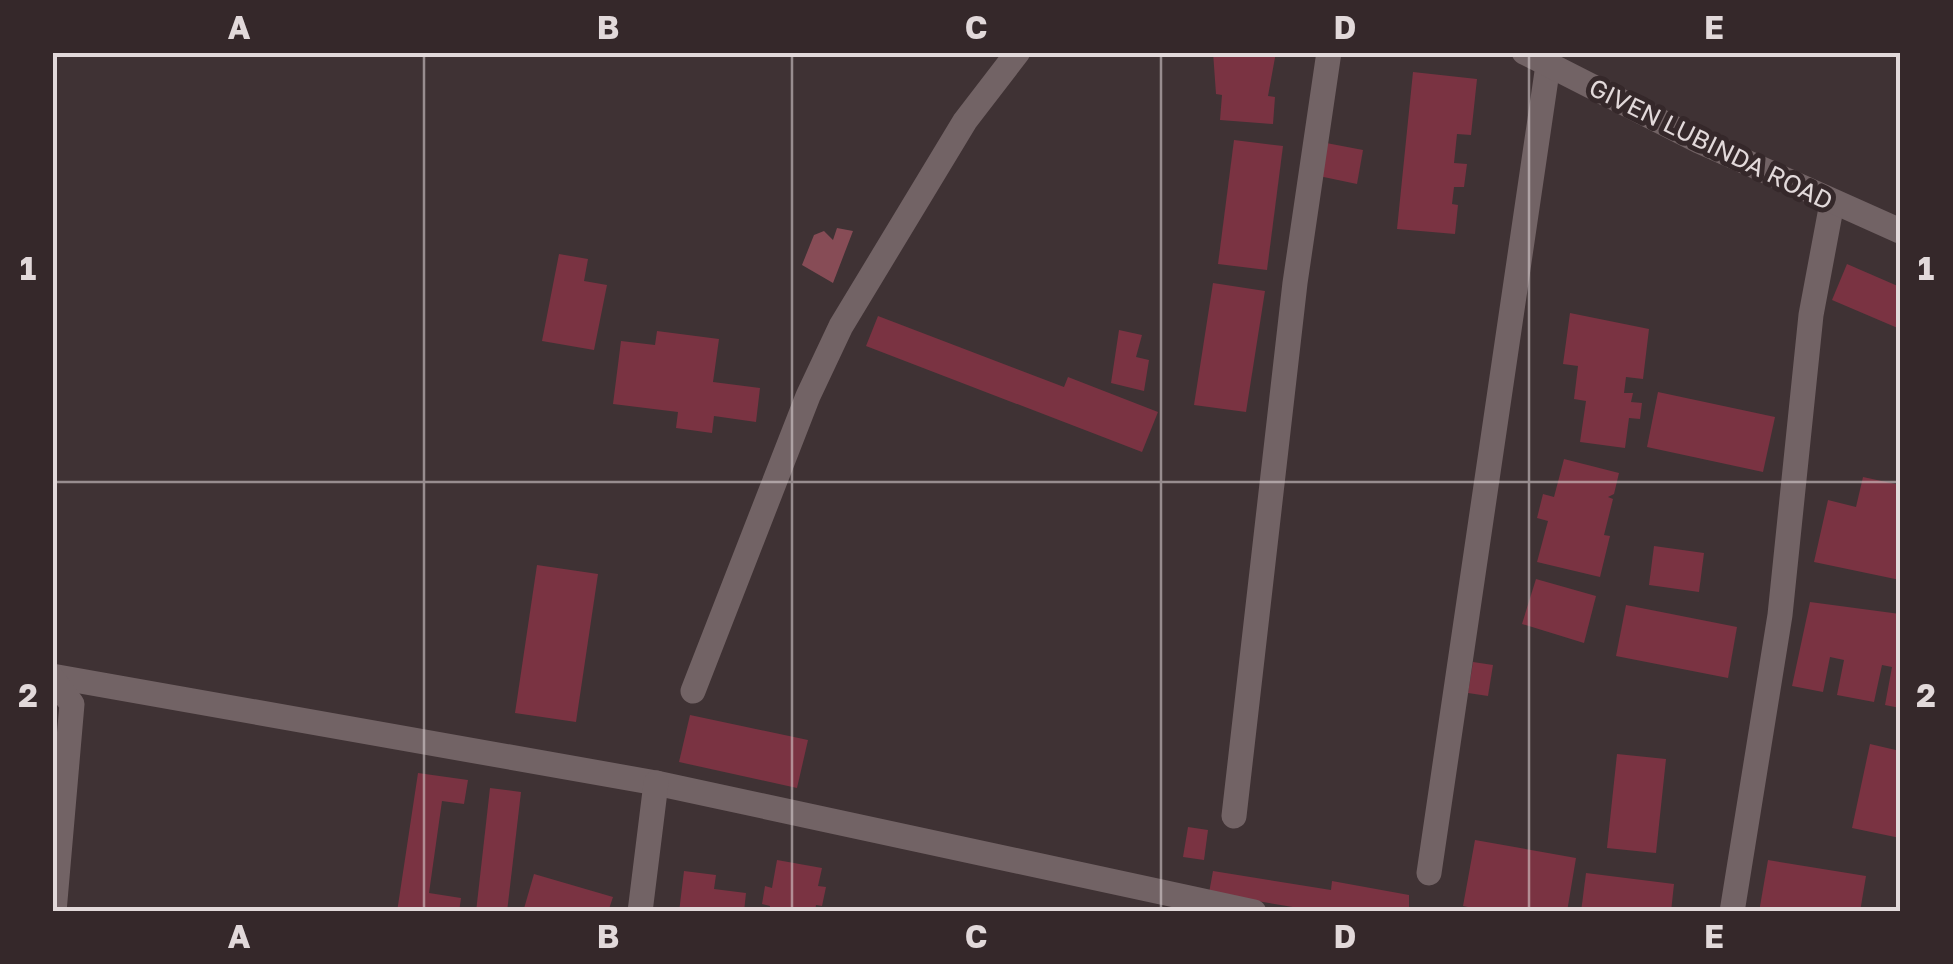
<svg xmlns="http://www.w3.org/2000/svg" width="1953" height="964" viewBox="0 0 1953 964" font-family="'Golos Text',sans-serif">
<rect width="100%" height="100%" fill="#3f3234"/>
<!-- green -->
<path fill="#874c56" d="M 837,228 L 853,231 L 833,283 L 802,265 L 814,235 L 824,231 L 833,240 Z"/>
<!-- building -->
<g fill="#7a3342">
<path d="M 1213,52 L 1276,52 L 1268,96 L 1275,97 L 1273,124 L 1220,120 L 1222,95 L 1216,94 Z"/>
<path d="M 1413,72 L 1477,79 L 1471,135 L 1457,134 L 1454,163 L 1467,164 L 1464,187 L 1454,187 L 1452,204 L 1458,205 L 1455,234 L 1397,229 Z"/>
<path d="M 1234,140 L 1283,146 L 1267,270 L 1218,264 Z"/>
<path d="M 1321,142 L 1363,150 L 1357,184 L 1314,175 Z"/>
<path d="M 559,254 L 588,259 L 584,281 L 607,285 L 594,350 L 542,341 Z"/>
<path d="M 1847,264 L 1900,287 L 1900,329 L 1832,300 Z"/>
<path d="M 1213,283 L 1265,291 L 1246,412 L 1194,405 Z"/>
<path d="M 1570,313 L 1649,329 L 1643,379 L 1626,377 L 1624,393 L 1633,393 L 1631,402 L 1642,403 L 1640,419 L 1629,418 L 1625,448 L 1580,442 L 1586,401 L 1574,399 L 1578,366 L 1563,364 Z"/>
<path d="M 878,316 L 1064,387 L 1068,377 L 1158,412 L 1142,452 L 866,346 Z"/>
<path d="M 1119,330 L 1142,335 L 1136,357 L 1149,360 L 1144,391 L 1111,383 Z"/>
<path d="M 657,331 L 719,339 L 713,382 L 760,388 L 756,422 L 714,416 L 712,433 L 676,428 L 678,412 L 613,404 L 621,341 L 655,345 Z"/>
<path d="M 1658,392 L 1775,417 L 1763,472 L 1647,447 Z"/>
<path d="M 1564,459 L 1619,473 L 1614,494 L 1608,497 L 1613,499 L 1604,535 L 1610,536 L 1600,577 L 1537,562 L 1548,521 L 1537,518 L 1543,494 L 1554,497 Z"/>
<path d="M 1863,477 L 1900,485 L 1900,580 L 1814,562 L 1828,500 L 1856,507 Z"/>
<path d="M 1654,546 L 1704,553 L 1699,592 L 1649,585 Z"/>
<path d="M 537,565 L 598,574 L 576,722 L 515,713 Z"/>
<path d="M 1536,579 L 1596,596 L 1584,643 L 1522,624 Z"/>
<path d="M 1810,602 L 1900,614 L 1900,708 L 1885,705 L 1892,667 L 1882,665 L 1874,702 L 1837,695 L 1844,660 L 1830,657 L 1823,692 L 1792,686 Z"/>
<path d="M 1626,605 L 1737,627 L 1728,678 L 1616,656 Z"/>
<path d="M 1473,662 L 1493,665 L 1488,696 L 1468,693 Z"/>
<path d="M 690,715 L 808,740 L 797,788 L 679,762 Z"/>
<path d="M 1870,744 L 1900,751 L 1900,838 L 1852,828 Z"/>
<path d="M 1617,754 L 1666,759 L 1656,853 L 1607,848 Z"/>
<path d="M 418,773 L 468,780 L 464,804 L 442,801 L 429,893 L 461,898 L 459,912 L 397,912 Z"/>
<path d="M 490,788 L 521,792 L 507,912 L 476,912 Z"/>
<path d="M 1188,827 L 1208,830 L 1204,860 L 1183,857 Z"/>
<path d="M 1475,840 L 1576,858 L 1567,912 L 1492,912 L 1463,906 Z"/>
<path d="M 777,860 L 822,868 L 818,886 L 826,887 L 822,906 L 816,905 L 815,912 L 769,912 L 770,906 L 762,904 L 765,886 L 772,888 Z"/>
<path d="M 1768,860 L 1866,876 L 1860,912 L 1759,912 Z"/>
<path d="M 684,871 L 716,875 L 714,889 L 746,893 L 744,912 L 679,912 Z"/>
<path d="M 1213,871 L 1331,890 L 1332,881 L 1409,895 L 1409,912 L 1323,912 L 1209,893 Z"/>
<path d="M 1586,873 L 1674,884 L 1671,912 L 1581,912 Z"/>
<path d="M 534,874 L 613,897 L 608,912 L 523,912 Z"/>
</g>
<g fill="none" stroke-linecap="round" stroke-linejoin="round">
<!-- street -->
<g stroke="#726365" stroke-width="25">
<path d="M 52,676 L 656,783 L 1254,912"/>
<path d="M 693,691 L 808,396 L 841,326 L 965,121 L 1018,52"/>
<path d="M 1234,816 L 1295,283 L 1329,52"/>
<path d="M 1429,873 L 1548,65"/>
<path d="M 640,912 L 656,783"/>
<path d="M 1732,912 L 1780,615 L 1811,315 L 1832,203"/>
</g>
<!-- secondary -->
<g stroke="#726365" stroke-width="25">
<path d="M 1524,52 L 1699,141 L 1900,231"/>
<path d="M 52,678 L 72,704 L 54,912"/>
</g>
</g>
<!-- grid -->
<path fill="none" stroke="#e2d9da" stroke-width="2.5" stroke-opacity="0.55" d="M 424,52 L 424,912M 792,52 L 792,912M 1161,52 L 1161,912M 1529,52 L 1529,912M 52,482 L 1900,482"/>
<g text-anchor="middle" stroke-width="10" stroke-linejoin="round" paint-order="stroke">
<!-- street labels -->
<g font-size="25" fill="#e2d9da" stroke="#35282a">
<text transform="translate(1711 144) rotate(26)" y="9">GIVEN LUBINDA ROAD</text>
</g>
</g>
<!-- border -->
<rect width="1953" height="964" fill="none" stroke="#35282a" stroke-width="110"/>
<rect x="55" y="55" width="1843" height="854" fill="none" stroke="#e2d9da" stroke-width="4"/>
<g font-size="32" text-anchor="middle" font-weight="bold" fill="#e2d9da">
<text x="239" y="39">A</text>
<text x="608" y="39">B</text>
<text x="976" y="39">C</text>
<text x="1345" y="39">D</text>
<text x="1714" y="39">E</text>
<text x="28" y="280">1</text>
<text x="1926" y="280">1</text>
<text x="28" y="707">2</text>
<text x="1926" y="707">2</text>
<text x="239" y="948">A</text>
<text x="608" y="948">B</text>
<text x="976" y="948">C</text>
<text x="1345" y="948">D</text>
<text x="1714" y="948">E</text>
</g>
</svg>
